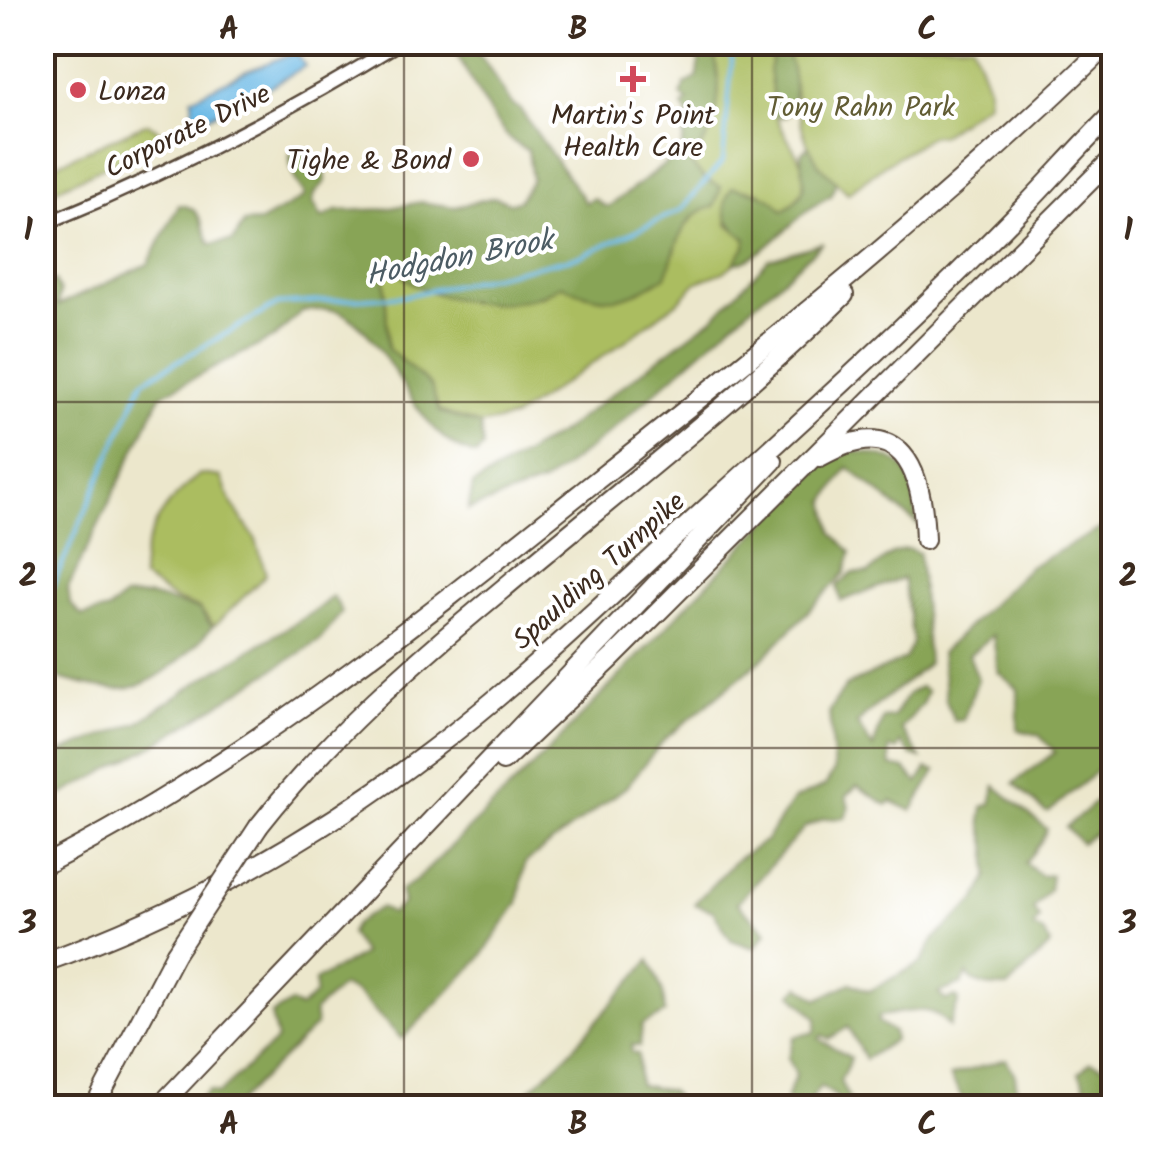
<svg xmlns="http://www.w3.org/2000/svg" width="1156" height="1150" viewBox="0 0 1156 1150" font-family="Kalam,sans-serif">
<rect width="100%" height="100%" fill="#fff"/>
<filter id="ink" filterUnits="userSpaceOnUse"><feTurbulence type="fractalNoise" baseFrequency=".01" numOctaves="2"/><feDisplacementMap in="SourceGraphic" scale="20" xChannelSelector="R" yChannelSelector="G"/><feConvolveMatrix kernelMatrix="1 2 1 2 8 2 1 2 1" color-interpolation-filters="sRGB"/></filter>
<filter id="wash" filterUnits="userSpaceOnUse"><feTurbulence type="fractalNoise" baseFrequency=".0048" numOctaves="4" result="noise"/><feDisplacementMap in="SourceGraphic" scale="40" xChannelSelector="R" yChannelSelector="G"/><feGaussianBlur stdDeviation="2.25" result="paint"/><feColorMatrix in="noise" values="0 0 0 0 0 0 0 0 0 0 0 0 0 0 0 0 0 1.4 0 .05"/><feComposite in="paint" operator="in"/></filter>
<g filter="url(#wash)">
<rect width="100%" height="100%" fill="#ece7cc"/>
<!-- green -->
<g fill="#abbd60" stroke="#73743f" stroke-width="2.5">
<path d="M 715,42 L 723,45 L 726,42 L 770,44 C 775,66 768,91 776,115 C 788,151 831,180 782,211 L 759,192 L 732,188 L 727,213 L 728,224 L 746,238 L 746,245 L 734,264 L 724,272 L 697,282 L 681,299 L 628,339 L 513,418 L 480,425 L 439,411 L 431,386 L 388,349 L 384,261 L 412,283 L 521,298 L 543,296 L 561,285 L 675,252 L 679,234 L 720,187 L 706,181 L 688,160 L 719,93 L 713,44 Z"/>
<path d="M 783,43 L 972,43 L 988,86 L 987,102 L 940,136 L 932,135 L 883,166 L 848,193 C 839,184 827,175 819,165 C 793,131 800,80 783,43 Z"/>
<path d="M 148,123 L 160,132 L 161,141 L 43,195 L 43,170 Z"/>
<path d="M 200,474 L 221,477 L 232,504 L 256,540 L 266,575 L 214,626 L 199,608 L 174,599 L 142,578 C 141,534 167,501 200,474 Z"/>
</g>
<!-- forest -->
<g fill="#88a456" stroke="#62673a" stroke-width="2.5">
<path d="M 449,43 L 480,46 L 478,54 C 491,66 500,91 514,106 L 519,108 L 586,203 L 594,198 L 604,206 L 610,206 L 681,152 L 688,116 L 683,106 L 688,102 L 681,96 L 685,84 L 697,78 C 701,64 699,54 690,43 L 711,43 C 724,81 722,133 688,161 L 706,180 L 721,187 L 714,207 C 680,212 677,248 666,276 C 624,304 606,304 561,285 C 520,311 459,307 416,285 C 405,279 395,269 384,262 L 388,349 L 431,386 L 439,412 L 480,425 L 483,447 L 476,455 C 412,440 392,335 340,312 C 330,307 312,311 302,311 L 275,337 L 161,395 L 68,588 L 70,604 L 82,616 L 109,610 L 124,597 L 149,596 L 199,609 L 212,627 C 193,650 160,682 129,688 C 105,693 74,681 50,676 L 43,689 L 43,280 L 55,281 L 60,292 L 57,306 L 148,264 L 179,205 C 201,206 202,226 210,244 L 233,241 L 244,223 L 260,222 L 303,198 L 305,194 C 294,182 290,170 290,154 L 301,152 L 325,171 L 326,181 L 315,193 L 313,202 L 322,218 L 336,211 L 385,209 L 421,202 L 455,207 L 494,197 L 511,203 L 519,200 L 532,180 L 528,150 C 495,140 470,71 449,43 Z"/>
<path d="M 769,43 L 783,43 C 793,65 801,96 785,117 L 776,116 L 769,70 L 773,56 Z"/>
<path d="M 809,146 L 819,165 L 836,181 L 831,196 C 795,211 773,254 734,264 L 746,245 L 746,238 C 728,227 717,206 733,187 C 753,192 770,193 783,211 C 814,191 801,182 801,153 Z"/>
<path d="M 823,243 L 608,434 L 545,482 L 468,510 L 473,485 L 560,433 L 713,318 L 769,259 Z"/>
<path d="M 850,451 C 911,457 911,468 917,524 L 848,467 L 826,501 L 833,533 L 851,552 L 845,573 L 764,657 L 664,740 L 626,787 L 525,863 L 518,903 L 480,959 L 402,1039 L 357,993 L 342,986 L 314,1011 L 316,1025 L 239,1101 L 238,1107 L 189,1108 L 209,1091 L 218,1094 L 277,1040 L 271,1015 L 291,1003 L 300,1008 L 315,995 L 315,981 L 363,954 L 350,933 L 355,924 L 381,907 L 391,914 L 403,903 L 400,890 L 417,880 L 550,749 L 809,477 L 828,461 Z"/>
<path d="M 1113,522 L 1113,757 L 1049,812 L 1045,812 L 1014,783 L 1055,752 L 1039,735 L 1018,730 L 1018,689 L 998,672 L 993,635 L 969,655 L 978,679 L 963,720 L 954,721 L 946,701 L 941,653 L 1029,567 Z"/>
<path d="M 909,549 L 919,553 L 928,663 C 904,687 880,698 857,724 L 873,748 L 883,718 L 893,717 L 908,694 L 920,687 L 927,691 L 922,704 L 901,729 L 921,758 L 911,755 L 901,742 L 897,750 L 889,748 L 891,766 L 905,769 L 918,783 L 927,769 L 936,771 L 912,811 L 891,801 L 887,805 L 857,786 L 846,796 L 849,808 L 845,818 L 823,819 L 805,827 L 737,903 L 767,932 L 754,948 L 731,940 L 713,911 L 694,904 L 736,860 L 766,840 L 793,800 L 825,786 L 834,771 L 829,711 L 846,686 L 905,659 L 913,641 L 903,578 L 841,601 L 837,586 L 853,573 L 869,573 C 880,562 893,550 909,549 Z"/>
<path d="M 333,596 L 342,612 L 320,640 L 153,746 L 43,805 L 43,759 L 138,723 L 201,680 L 316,610 Z"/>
<path d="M 995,786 L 1047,829 L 1041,842 L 1025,863 L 1041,876 L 1051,875 L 1049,890 L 1033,909 L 1039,918 L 1033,928 L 1042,931 L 1051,944 L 1008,987 C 991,987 977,988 967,974 L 962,984 L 938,993 L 945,1000 L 956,997 L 959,1000 L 949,1027 C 932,1001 906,1013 879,1016 L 878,1022 L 893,1032 L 894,1040 L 865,1059 L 848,1027 L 829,1039 L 822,1035 L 819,1039 L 851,1058 L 840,1081 L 853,1107 L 843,1107 L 837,1097 L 820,1086 C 812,1098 809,1108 792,1107 L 786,1099 L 796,1074 L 788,1058 L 794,1037 L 815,1032 L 817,1018 L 792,994 L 800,986 L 818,999 L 851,983 L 869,991 L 922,962 L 934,939 L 976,900 L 988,877 L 988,849 L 981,821 L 983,807 L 991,804 Z"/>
<path d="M 1113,787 L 1113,820 L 1081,843 L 1066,827 Z"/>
<path d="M 650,960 L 663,993 L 665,1013 L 642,1025 L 640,1046 L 632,1045 L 631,1052 L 638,1054 L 639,1085 L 670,1091 L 675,1097 L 670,1107 L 511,1107 L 567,1055 Z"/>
<path d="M 1006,1059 L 1015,1075 L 1019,1103 L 1045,1100 L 1054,1107 L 996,1107 L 994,1103 L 988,1107 L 967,1107 L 950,1076 Z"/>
<path d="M 1090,1062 L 1110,1068 L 1113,1107 L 1066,1107 L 1074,1098 L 1086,1100 L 1090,1096 L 1083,1090 L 1085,1084 L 1079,1073 Z"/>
</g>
<!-- water -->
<path fill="#6cbae6" stroke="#547282" stroke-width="2.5" d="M 296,52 L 305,66 L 259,93 L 198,121 L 193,118 L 192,98 L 244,72 Z"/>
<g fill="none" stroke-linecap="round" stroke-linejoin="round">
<!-- stream -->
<path stroke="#6cbae6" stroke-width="4" d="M 42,610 L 143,381 L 278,304 L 405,296 L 581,256 L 681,210 L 723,161 L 732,61 L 728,42"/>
</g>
</g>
<g filter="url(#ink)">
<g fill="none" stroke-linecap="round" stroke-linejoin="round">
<defs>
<path id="tertiary" d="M 42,225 C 167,174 286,113 401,42"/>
<g id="motorway">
<path d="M 820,457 C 902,410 923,470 925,540"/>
<path d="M 503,761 L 612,658 L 1114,157"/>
<path d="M 259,826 C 328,738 412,664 498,593 C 614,495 737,402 844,295"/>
<path d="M 42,866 C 241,765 414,626 587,488 C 767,346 946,202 1110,42"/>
<path d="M 42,963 C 182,913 316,839 433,749 C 520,683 598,608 678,534 C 795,427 914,320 1025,206 C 1055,175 1083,143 1114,112"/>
<path d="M 94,1108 L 175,954"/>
<path d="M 158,1108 L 773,461"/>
</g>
</defs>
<!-- tertiary casing -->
<use href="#tertiary" stroke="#564638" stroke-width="16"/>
<!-- motorway casing -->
<use href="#motorway" stroke="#564638" stroke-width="22"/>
<!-- tertiary -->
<use href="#tertiary" stroke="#fff" stroke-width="11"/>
<!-- motorway -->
<use href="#motorway" stroke="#fff" stroke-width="18"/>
<defs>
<path id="motorway-bridge" d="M 175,954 L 259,826"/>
</defs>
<!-- motorway-bridge casing -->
<use href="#motorway-bridge" stroke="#564638" stroke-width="22" stroke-linecap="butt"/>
<!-- motorway-bridge -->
<use href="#motorway-bridge" stroke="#fff" stroke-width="18"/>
</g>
</g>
<!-- grid -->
<path fill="none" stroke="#3b2a1e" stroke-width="2.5" stroke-opacity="0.55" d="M 404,42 L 404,1108M 752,42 L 752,1108M 42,402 L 1114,402M 42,748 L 1114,748"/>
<!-- markers -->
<g fill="#d1495b" stroke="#fff" stroke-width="4">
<path d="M628 64h10v10h10v10h-10v10h-10v-10h-10v-10h10z"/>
<circle cx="78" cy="90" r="10"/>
<circle cx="471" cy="159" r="10"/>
</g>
<g text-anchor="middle" stroke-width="8" stroke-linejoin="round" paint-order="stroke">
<!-- poi labels -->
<g font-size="28" fill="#3b2a1e" stroke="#fff" text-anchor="start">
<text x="98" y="100">Lonza</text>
<text x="633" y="124" text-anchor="middle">Martin's Point<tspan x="633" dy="32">Health Care</tspan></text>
<text x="451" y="169" text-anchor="end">Tighe &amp; Bond</text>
</g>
<!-- park labels -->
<g font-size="28" fill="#625d35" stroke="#fff">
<text x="861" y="116">Tony Rahn Park</text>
</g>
<!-- street labels -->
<g font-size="28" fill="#3b2a1e" stroke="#fff">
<text transform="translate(187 130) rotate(-26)" y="10">Corporate Drive</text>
<text transform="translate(598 570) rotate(-42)" y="10">Spaulding Turnpike</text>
</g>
<!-- water labels -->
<g font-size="30" font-style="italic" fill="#4c5c64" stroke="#fff">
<text transform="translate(459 257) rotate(-11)" y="10">Hodgdon Brook</text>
</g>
</g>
<!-- margin -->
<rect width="1156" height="1150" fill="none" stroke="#fff" stroke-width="110"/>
<rect x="55" y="55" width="1046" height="1040" fill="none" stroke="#3b2a1e" stroke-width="4"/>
<g font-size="32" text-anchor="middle" font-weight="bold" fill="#3b2a1e">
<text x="229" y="39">A</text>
<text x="578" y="39">B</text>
<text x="927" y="39">C</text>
<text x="28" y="240">1</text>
<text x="1128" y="240">1</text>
<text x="28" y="586">2</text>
<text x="1128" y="586">2</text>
<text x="28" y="933">3</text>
<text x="1128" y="933">3</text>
<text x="229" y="1134">A</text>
<text x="578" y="1134">B</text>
<text x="927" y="1134">C</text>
</g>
</svg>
